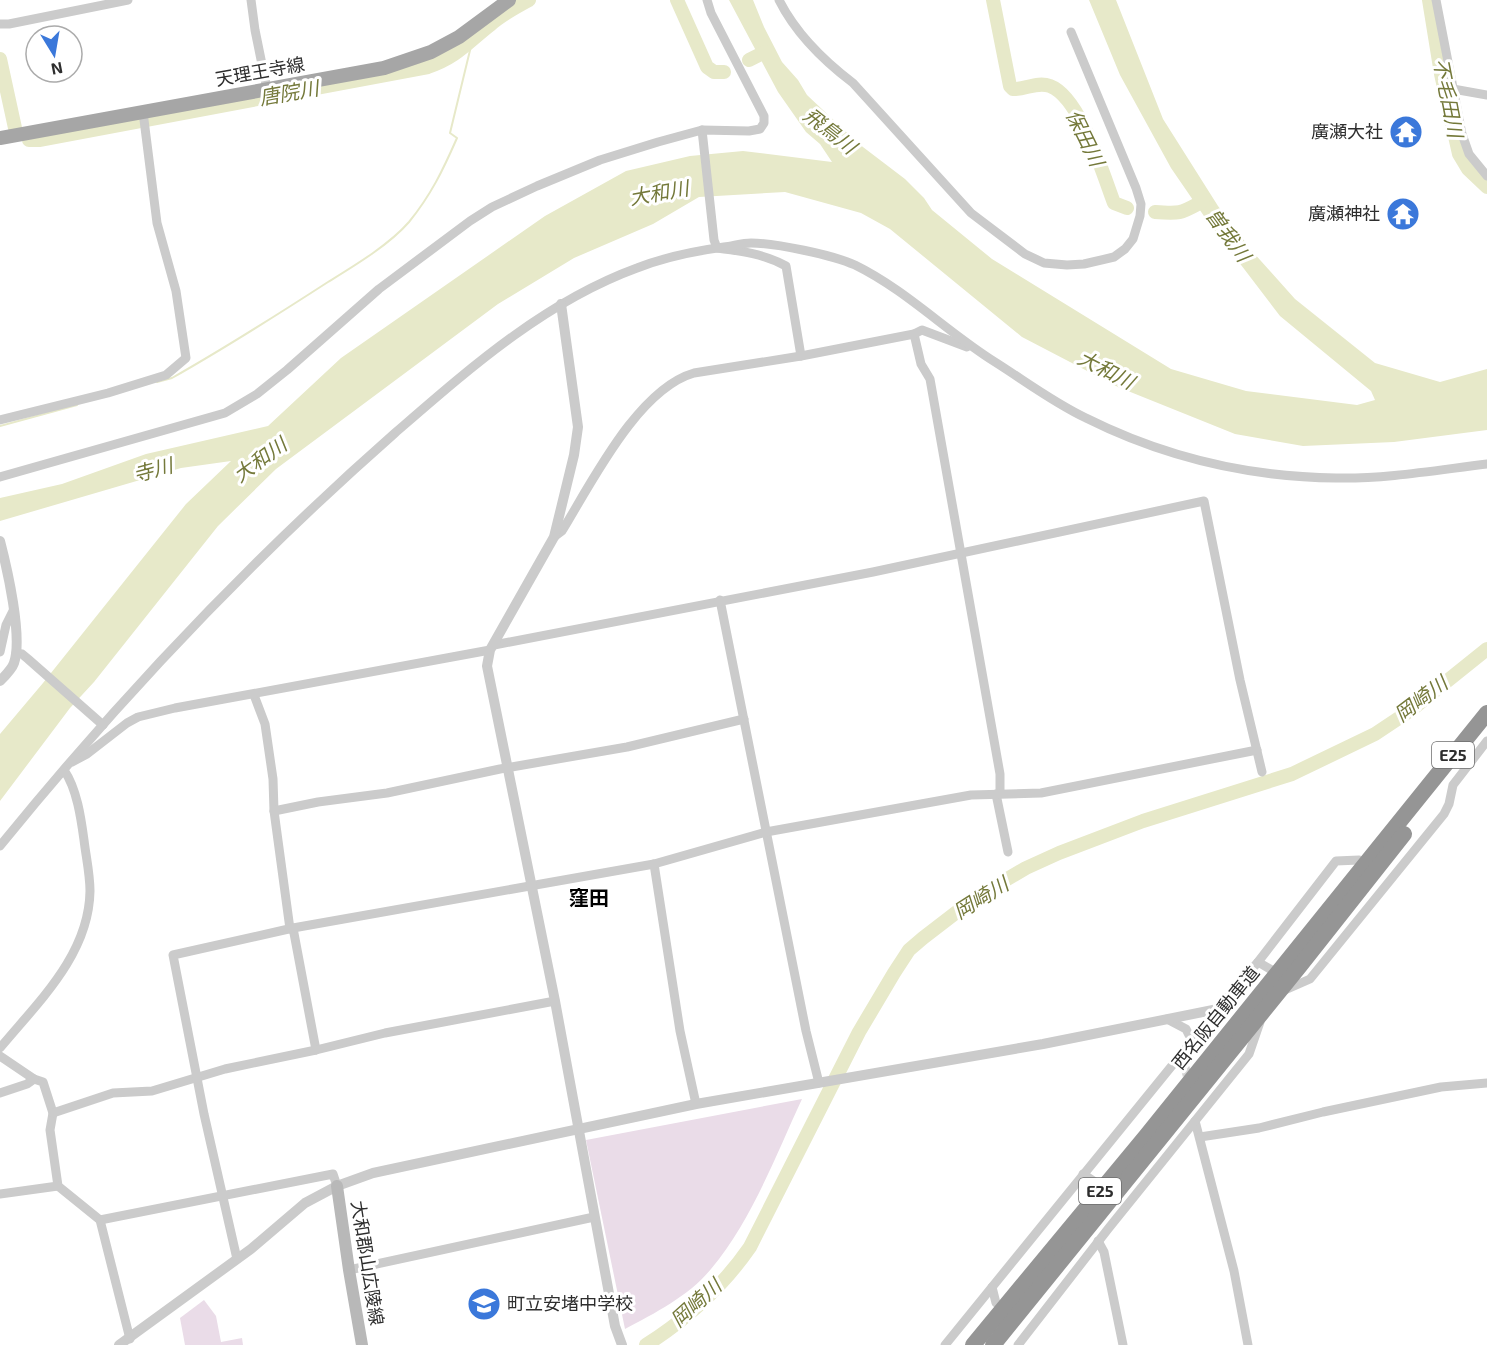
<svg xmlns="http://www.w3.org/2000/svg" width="1487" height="1345" viewBox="0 0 1487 1345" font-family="'Exo 2','Noto Sans JP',sans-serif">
<rect width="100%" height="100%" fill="#fff"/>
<!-- green -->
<g fill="#eadce8">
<path d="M 802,1099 C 775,1157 752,1220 711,1269 C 689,1296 655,1313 625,1329 L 586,1140 Z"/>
<path d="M 204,1300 L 216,1316 L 221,1342 L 242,1338 L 243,1345 L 185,1345 L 180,1318 Z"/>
</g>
<!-- water -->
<path fill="#e7e9c9" d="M 729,0 L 753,0 L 764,27 L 782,62 L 798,80 L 807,95 L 859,144 L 905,179 L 924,198 L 932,210 L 992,259 L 1171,369 L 1246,391 L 1357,405 L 1375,400 L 1371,391 L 1280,316 L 1206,219 L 1171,168 L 1120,75 L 1089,0 L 1116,0 L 1163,119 L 1218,206 L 1252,251 L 1295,299 L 1375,363 L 1440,382 L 1487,369 L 1487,430 L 1394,442 L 1303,446 L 1235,434 L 1118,387 L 1022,337 L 890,229 L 861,213 L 785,192 L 699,197 L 653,224 L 574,258 L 498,304 L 276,469 L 218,526 L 94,682 L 70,708 L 0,801 L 0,734 L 43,683 L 186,504 L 231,461 L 181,468 L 0,521 L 0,498 L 62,484 L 146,454 L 268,426 L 341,358 L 545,216 L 626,171 L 690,156 L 743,151 L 832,162 L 820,144 L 806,132 L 778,92 Z"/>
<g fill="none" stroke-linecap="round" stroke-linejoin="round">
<!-- stream -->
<g stroke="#e7e9c9" stroke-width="2">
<path d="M 157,382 L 172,378 C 225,348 277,315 328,282 C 354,266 389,245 409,222 C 431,195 443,170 457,138 L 450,133 L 472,42"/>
<path d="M 0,426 L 77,405"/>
</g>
<!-- river -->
<g stroke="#e7e9c9" stroke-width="14">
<path d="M 677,0 L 707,67 L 714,72 L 724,72"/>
<path d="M 993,0 L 1010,86 L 1013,89 C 1025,90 1037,81 1050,86 C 1080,97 1103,174 1114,203 L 1127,208"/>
<path d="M 1429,0 L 1441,74 L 1459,154 L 1468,169 L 1487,187"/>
<path d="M 0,59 L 15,128"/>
<path d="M 749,60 L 765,52"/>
<path d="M 29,140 L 39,140 L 428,67 C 457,57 467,43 490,25 C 501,15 516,7 529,0"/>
<path d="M 1155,212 C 1182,214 1181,213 1203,201"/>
<path d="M 646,1345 C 687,1319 723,1286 750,1247 L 859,1032 L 894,973 L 909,950 L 923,938 L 975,898 L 1026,868 L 1059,853 L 1143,821 L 1292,774 L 1375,734 L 1411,710 L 1487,649"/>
</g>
<!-- minor-tunnel -->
<path stroke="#d5d5d5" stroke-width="9" stroke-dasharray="9 4.5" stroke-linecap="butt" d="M 1185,1067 L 1189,1083"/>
<!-- minor -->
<g stroke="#cbcbcb" stroke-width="9">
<path d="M 251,0 L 255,30 L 267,89"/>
<path d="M 779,0 C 795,32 824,61 853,83 L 971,213 L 1025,254 L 1044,263 L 1067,265 L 1084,264 L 1114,257 L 1125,249 L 1133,239 L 1140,216 L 1141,204 L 1136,188 L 1071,32"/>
<path d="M 1436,0 L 1462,134 L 1469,154 L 1487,176"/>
<path d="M 0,24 L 9,24 L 128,0"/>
<path d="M 1453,89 L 1487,95"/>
<path d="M 702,130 L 714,240 L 717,248 C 742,251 764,254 786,266 L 801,356"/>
<path d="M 914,334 L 921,364 L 930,379 L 1000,774 L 1000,794"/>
<path d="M 0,420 L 108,393 L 166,375 L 186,358 L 176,291 L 157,223 L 143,112"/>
<path d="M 0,477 L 225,413 L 257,394 L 287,370 L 379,289 L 470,221 L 492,207 L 537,186 L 600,160 L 658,142 L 702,130 L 749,131 L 760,129 L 764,123 L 764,116 L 711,13 L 707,0"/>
<path d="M 554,537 L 562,531 C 592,482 638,389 694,373 L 801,356 L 914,334 L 922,330 L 967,347"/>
<path d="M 720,600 L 806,1031 L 819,1083"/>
<path d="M 494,645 L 873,572 L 1204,501 L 1240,680 L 1262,772"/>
<path d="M 0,652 L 6,625 L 13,611"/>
<path d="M 16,653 L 22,654 L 28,659 L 103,725"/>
<path d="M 254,695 L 265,724 L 273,779 L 274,811 L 290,929"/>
<path d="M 72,762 L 87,754 L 127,723 L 138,717 L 175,708 L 490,650"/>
<path d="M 996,794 L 1008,852"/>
<path d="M 274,811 L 318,802 L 387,793 L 500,769 L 627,747 L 744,719"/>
<path d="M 0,846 C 120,698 252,559 395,433 C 469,369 544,302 637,268 C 665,257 695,251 724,247 C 733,246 742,243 751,243 C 775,243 833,255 855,265 C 906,290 947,332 995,362 C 1025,381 1054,403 1086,418 C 1164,457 1249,477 1336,478 C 1386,479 1437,470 1487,464"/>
<path d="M 654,864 L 680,1031 L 696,1104"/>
<path d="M 293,928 L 316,1050"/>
<path d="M 1258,962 L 1280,975"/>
<path d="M 1285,990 L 1310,979 L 1444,814 L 1449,804 L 1453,785 L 1487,741"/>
<path d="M 1167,1019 L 1186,1029 L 1190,1037 L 1189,1046"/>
<path d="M 0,1048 C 38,1002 89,955 90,891 C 90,874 86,857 84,840 C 81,818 77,789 64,770"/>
<path d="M 0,1056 L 34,1079 L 43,1082 L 53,1113 L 50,1130 L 58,1186 L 100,1220 L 130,1339"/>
<path d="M 0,1093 L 27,1084 L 34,1079"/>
<path d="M 53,1113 L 113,1093 L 152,1091 L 225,1069 L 316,1050 L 385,1033 L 555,1001"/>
<path d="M 1195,1121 L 1234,1271 L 1248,1345"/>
<path d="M 1200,1137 L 1259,1128 L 1323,1112 L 1441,1087 L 1487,1083"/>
<path d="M 1083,1174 L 1095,1182"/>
<path d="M 0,1194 L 58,1186"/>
<path d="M 100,1220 L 333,1174 L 337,1186"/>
<path d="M 1098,1241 L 1104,1252 L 1123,1345"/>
<path d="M 237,1259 L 204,1114 L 173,955 L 293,928 L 654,864 L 766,832 L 971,795 L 1041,793 L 1257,750"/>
<path d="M 349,1270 L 594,1217"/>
<path d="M 992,1287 L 996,1303"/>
<path d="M 945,1345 L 1218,1009 L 1258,962 L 1336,861 L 1359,860"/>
<path d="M 1018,1345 L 1108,1229 L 1249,1054 L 1260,1022"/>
</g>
<!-- tertiary -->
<g stroke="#cbcbcb" stroke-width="10">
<path d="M 561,304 L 578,427 L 574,455 L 554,537 L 490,650 L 487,666 L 555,1001 L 615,1326 L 622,1345"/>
<path d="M 0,541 C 7,568 23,637 14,663 C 12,669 5,676 0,681"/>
<path d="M 119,1345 L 251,1249 L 305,1203 L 337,1186 L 373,1173 L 696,1104 L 1043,1044 L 1218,1009"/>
</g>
<!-- secondary -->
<path stroke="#b8b8b8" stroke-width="12" d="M 337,1186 L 349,1270 L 362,1345"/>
<!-- primary -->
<path stroke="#a6a6a6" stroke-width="14" d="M 0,138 L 384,68 L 431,52 L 459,37 L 509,0"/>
<!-- motorway -->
<g stroke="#959595" stroke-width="16">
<path d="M 973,1345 L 1146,1136 L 1487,713"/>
<path d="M 993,1345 L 1299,967 L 1404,834"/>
</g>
</g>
<!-- icons -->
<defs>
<symbol id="temple-disc" viewBox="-11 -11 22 22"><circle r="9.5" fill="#3b78da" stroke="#fff"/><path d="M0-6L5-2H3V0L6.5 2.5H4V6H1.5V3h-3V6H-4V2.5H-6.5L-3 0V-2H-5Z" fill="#fff"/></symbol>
<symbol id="school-disc" viewBox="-11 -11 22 22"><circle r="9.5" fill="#3b78da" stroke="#fff"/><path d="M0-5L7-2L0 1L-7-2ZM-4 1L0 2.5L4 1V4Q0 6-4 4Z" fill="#fff"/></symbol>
</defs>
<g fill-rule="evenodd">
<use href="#temple-disc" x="1387" y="113" width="38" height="38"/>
<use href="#temple-disc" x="1384" y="195" width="38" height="38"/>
<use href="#school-disc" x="465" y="1285" width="38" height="38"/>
</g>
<g text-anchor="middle" stroke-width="6" stroke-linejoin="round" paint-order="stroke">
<!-- shield labels -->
<g fill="#fff" stroke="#6d6d6d" stroke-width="1.5">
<rect x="1432" y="742" width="42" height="26" rx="4.5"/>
<rect x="1079" y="1178" width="42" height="26" rx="4.5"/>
</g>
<g font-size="16" font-weight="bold" fill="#2e2e2e">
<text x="1453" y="761">E25</text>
<text x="1100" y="1197">E25</text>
</g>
<!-- street labels -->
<g font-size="18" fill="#2e2e2e" stroke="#fff">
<text transform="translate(260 72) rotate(-10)" y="6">天理王寺線</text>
<text transform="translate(1216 1018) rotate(-51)" y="6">西名阪自動車道</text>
<text transform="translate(367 1263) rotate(81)" y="6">大和郡山広陵線</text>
</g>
<!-- poi labels -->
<g font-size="18" fill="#2e2e2e" stroke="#fff" text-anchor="end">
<text x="1383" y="138">廣瀬大社</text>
<text x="1380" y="220">廣瀬神社</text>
<text x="507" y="1310" text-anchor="start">町立安堵中学校</text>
</g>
<!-- water labels -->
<g font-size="20" font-style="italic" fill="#74793a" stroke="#fff">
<text transform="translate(289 93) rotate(-10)" y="7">唐院川</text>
<text transform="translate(1448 98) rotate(79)" y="7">不毛田川</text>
<text transform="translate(830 131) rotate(38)" y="7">飛鳥川</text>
<text transform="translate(1085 138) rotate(64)" y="7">保田川</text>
<text transform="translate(659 193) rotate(-10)" y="7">大和川</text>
<text transform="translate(1228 235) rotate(54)" y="7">曽我川</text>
<text transform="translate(1106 370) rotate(27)" y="7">大和川</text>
<text transform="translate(260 460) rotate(-36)" y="7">大和川</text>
<text transform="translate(153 470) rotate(-15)" y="7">寺川</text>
<text transform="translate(1421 699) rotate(-37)" y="7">岡崎川</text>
<text transform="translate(981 898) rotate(-32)" y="7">岡崎川</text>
<text transform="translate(696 1303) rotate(-42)" y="7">岡崎川</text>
</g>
<!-- neighbourhood labels -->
<g font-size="20" font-weight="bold" fill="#000" stroke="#fff">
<text x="589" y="905">窪田</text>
</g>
</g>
<!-- north arrow -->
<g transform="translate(54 54) rotate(169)"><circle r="28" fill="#ffffff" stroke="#ababab" stroke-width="1.5"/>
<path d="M0-4.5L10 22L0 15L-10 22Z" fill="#3b78da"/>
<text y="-9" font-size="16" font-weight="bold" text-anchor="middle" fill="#2e2e2e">N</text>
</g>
</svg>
